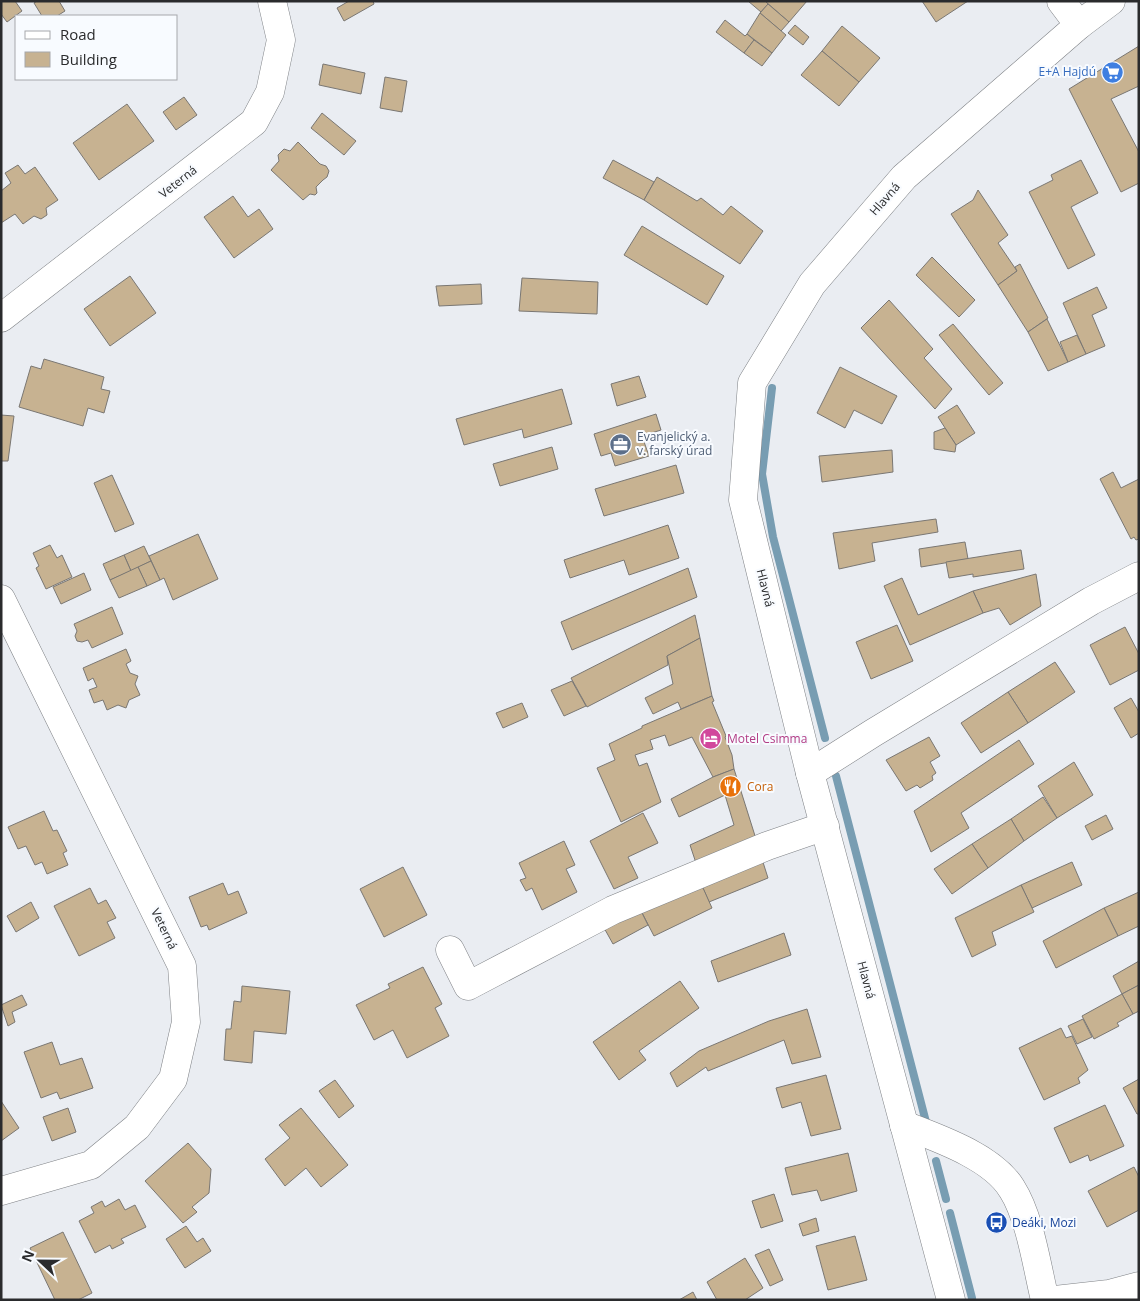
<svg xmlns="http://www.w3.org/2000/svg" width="1140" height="1301" viewBox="0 0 1140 1301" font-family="'Open Sans',sans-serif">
<rect width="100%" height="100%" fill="#eaedf2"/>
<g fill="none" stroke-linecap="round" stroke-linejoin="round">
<!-- stream -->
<g stroke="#789db2" stroke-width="8">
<path d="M 772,388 L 762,474 L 773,537 L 825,738"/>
<path d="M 836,776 L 926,1122"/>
<path d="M 936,1161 L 946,1199"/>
<path d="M 950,1213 L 972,1298"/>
</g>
</g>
<!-- building -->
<g fill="#c7b291" stroke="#7a7773">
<path d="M 1,1 L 15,1 L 22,11 L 7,22 L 1,14 Z"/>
<path d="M 37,1 L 59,1 L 65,11 L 57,16 L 42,16 L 34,3 Z"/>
<path d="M 349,1 L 373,1 L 374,4 L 344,21 L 337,8 Z"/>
<path d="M 748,1 L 765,1 L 768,4 L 761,12 Z"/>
<path d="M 765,1 L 807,1 L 789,22 Z"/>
<path d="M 922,1 L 968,1 L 936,22 Z"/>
<path d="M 768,4 L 789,22 L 781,31 L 760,13 Z"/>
<path d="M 760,13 L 786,35 L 772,53 L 747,34 Z"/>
<path d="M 725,20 L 745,36 L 747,34 L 754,40 L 744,53 L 716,32 Z"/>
<path d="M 795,25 L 809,37 L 803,45 L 788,33 Z"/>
<path d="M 842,26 L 880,58 L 859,82 L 822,51 Z"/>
<path d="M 754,40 L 772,53 L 762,66 L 744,53 Z"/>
<path d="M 1139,46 L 1139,86 L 1111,99 L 1139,152 L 1139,183 L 1121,192 L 1069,89 Z"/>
<path d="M 822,51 L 859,82 L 839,106 L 801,75 Z"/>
<path d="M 323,64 L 365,73 L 361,94 L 319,85 Z"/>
<path d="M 385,77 L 407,81 L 402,112 L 380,108 Z"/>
<path d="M 184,97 L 197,115 L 176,130 L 163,112 Z"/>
<path d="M 127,104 L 154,141 L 99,180 L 73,143 Z"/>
<path d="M 322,113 L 356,141 L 344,155 L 311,128 Z"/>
<path d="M 298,142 L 320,164 L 326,166 L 329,171 L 327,177 L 323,180 L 316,187 L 317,193 L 315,195 L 310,194 L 303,200 L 271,170 L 279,161 L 278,155 L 284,149 L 290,151 Z"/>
<path d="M 613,160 L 654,182 L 644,200 L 603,178 Z"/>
<path d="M 1081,160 L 1098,193 L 1071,207 L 1095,255 L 1068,269 L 1029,192 L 1053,180 L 1051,175 Z"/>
<path d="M 18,165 L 25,174 L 35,167 L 58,200 L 46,208 L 47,215 L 41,219 L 34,216 L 23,224 L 15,214 L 1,223 L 1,191 L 11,183 L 5,173 Z"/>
<path d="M 657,177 L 697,201 L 701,198 L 723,215 L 731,206 L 763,231 L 740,264 L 644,200 Z"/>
<path d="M 978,190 L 1008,235 L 998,243 L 1017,271 L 998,285 L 951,214 L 973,200 Z"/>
<path d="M 233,196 L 248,217 L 259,209 L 273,229 L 234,258 L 204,217 Z"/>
<path d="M 642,226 L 724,276 L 707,305 L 624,255 Z"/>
<path d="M 932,257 L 975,300 L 959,317 L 916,275 Z"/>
<path d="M 1020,264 L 1048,318 L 1028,332 L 998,285 L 1017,271 L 1015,267 Z"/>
<path d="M 130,276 L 156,313 L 110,346 L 84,309 Z"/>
<path d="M 522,278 L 598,282 L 597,314 L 519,311 Z"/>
<path d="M 481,284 L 482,304 L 439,306 L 436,286 Z"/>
<path d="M 1097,287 L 1107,308 L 1092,315 L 1105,346 L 1086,354 L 1063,303 Z"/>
<path d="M 889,300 L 933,349 L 924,358 L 952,389 L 935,409 L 861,328 Z"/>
<path d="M 1047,319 L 1068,362 L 1048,371 L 1028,332 Z"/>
<path d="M 953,324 L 1003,383 L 989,395 L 939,335 Z"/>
<path d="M 1077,335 L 1086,354 L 1068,362 L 1060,342 Z"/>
<path d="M 44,359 L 104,377 L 101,389 L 110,391 L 104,413 L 88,408 L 83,426 L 19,407 L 31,366 L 41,369 Z"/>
<path d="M 840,367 L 897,396 L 882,424 L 854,410 L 845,428 L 817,413 Z"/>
<path d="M 639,376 L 646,397 L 617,406 L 611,384 Z"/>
<path d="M 562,389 L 572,424 L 524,438 L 522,429 L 464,445 L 456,419 Z"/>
<path d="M 957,405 L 975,433 L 956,445 L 938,417 Z"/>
<path d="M 656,414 L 661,430 L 642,436 L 649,456 L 615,466 L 611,453 L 601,456 L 594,434 Z"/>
<path d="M 1,415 L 14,416 L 8,461 L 1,461 Z"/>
<path d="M 945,428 L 956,445 L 955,452 L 934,449 L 934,432 Z"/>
<path d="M 552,447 L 558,469 L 500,486 L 493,464 Z"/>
<path d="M 892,450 L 893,472 L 822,482 L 819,456 Z"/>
<path d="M 676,465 L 684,493 L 604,516 L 595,489 Z"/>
<path d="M 1113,472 L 1121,488 L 1139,479 L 1139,539 L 1136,540 L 1134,537 L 1131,539 L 1100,479 Z"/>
<path d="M 112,475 L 134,524 L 115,532 L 94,483 Z"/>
<path d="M 936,519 L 938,532 L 872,543 L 875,561 L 839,569 L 833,533 Z"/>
<path d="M 668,525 L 679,558 L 629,575 L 624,560 L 570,578 L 564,560 Z"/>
<path d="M 198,534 L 218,579 L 173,600 L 164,578 L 160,580 L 149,556 Z"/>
<path d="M 965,542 L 968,559 L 921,567 L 919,549 Z"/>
<path d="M 50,545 L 57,558 L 62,555 L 72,577 L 46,589 L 36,568 L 39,566 L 33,553 Z"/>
<path d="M 144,546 L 151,561 L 131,571 L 124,555 Z"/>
<path d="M 1021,550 L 1024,569 L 973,577 L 973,574 L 949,578 L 946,562 Z"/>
<path d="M 124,555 L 131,571 L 110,580 L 103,564 Z"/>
<path d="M 151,561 L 160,580 L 147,586 L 138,567 Z"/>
<path d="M 138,567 L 147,586 L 119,598 L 110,580 Z"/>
<path d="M 688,568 L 697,597 L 572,650 L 561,622 Z"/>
<path d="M 84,573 L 91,590 L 61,604 L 53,587 Z"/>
<path d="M 1036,574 L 1041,606 L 1010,625 L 999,608 L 983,613 L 973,591 Z"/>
<path d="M 902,578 L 918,615 L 973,591 L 983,613 L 910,645 L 884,586 Z"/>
<path d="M 112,607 L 123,634 L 92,648 L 88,640 L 82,642 L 77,641 L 75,636 L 77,631 L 74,624 Z"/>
<path d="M 695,615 L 700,638 L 667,656 L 668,665 L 587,707 L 571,678 Z"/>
<path d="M 897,625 L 913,661 L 871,679 L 856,642 Z"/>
<path d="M 1125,627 L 1139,654 L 1139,670 L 1110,685 L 1090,645 Z"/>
<path d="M 700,638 L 712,696 L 681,709 L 678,702 L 653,714 L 645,698 L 673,684 L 667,656 Z"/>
<path d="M 126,649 L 131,661 L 126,664 L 130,673 L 138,676 L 135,684 L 140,695 L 129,700 L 126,708 L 118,705 L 107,710 L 103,700 L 94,703 L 89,690 L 97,687 L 93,678 L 88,681 L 83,668 Z"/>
<path d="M 1055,662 L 1075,692 L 1028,723 L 1008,692 Z"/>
<path d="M 572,681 L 586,706 L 564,716 L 551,690 Z"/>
<path d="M 1008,692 L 1028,723 L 981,753 L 961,723 Z"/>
<path d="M 712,696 L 714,701 L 712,702 L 726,736 L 725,737 L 732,755 L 734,769 L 713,777 L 692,737 L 669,746 L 665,735 L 650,740 L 653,749 L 635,755 L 639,766 L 647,763 L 661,802 L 621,822 L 597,768 L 615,760 L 609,744 L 642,728 L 642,726 Z"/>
<path d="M 1131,698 L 1139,712 L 1139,733 L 1131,738 L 1114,708 Z"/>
<path d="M 522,703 L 528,717 L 503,728 L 496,713 Z"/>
<path d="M 929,737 L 940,756 L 930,762 L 936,773 L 932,776 L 933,780 L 920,788 L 917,785 L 906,791 L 886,760 Z"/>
<path d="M 1019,740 L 1034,764 L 961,813 L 969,828 L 931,852 L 914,811 Z"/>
<path d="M 1074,762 L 1093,795 L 1057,818 L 1038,786 Z"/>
<path d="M 734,769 L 756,839 L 697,866 L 690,845 L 734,825 L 725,795 L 679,817 L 671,799 L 713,777 Z"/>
<path d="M 1043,797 L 1057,818 L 1024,841 L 1011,819 Z"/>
<path d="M 44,811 L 53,831 L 57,830 L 67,851 L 63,853 L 68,865 L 47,874 L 42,862 L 35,865 L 26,846 L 18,849 L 8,827 Z"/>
<path d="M 643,813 L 658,843 L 628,857 L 638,878 L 614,889 L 590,841 Z"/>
<path d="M 1106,815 L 1113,829 L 1092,840 L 1085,826 Z"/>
<path d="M 1011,819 L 1024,841 L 988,868 L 972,844 Z"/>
<path d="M 564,841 L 575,865 L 566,869 L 577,892 L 542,910 L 532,888 L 526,891 L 520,880 L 526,878 L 519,863 Z"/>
<path d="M 972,844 L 988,868 L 952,894 L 934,869 Z"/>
<path d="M 761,856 L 768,878 L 709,902 L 699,879 Z"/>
<path d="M 1072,862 L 1082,885 L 1032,908 L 1021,885 Z"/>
<path d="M 403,867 L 427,915 L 384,937 L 360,889 Z"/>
<path d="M 699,879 L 712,908 L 654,936 L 639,907 Z"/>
<path d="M 223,883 L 228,895 L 238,891 L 247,913 L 209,930 L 207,925 L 201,927 L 189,897 Z"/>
<path d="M 1021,885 L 1034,912 L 992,932 L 996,945 L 972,957 L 955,918 Z"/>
<path d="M 90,888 L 98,904 L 106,900 L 116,918 L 107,922 L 115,938 L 79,956 L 54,906 Z"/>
<path d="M 1139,892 L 1139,926 L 1118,936 L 1104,908 Z"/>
<path d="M 31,902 L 39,918 L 16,932 L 7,916 Z"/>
<path d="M 639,907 L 648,925 L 613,944 L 603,926 Z"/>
<path d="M 1104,908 L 1118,936 L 1056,968 L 1043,941 Z"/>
<path d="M 784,933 L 791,955 L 718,982 L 711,961 Z"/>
<path d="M 1139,961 L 1139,985 L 1122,994 L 1113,976 Z"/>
<path d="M 423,967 L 442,1004 L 435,1008 L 449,1036 L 407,1058 L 393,1030 L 374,1040 L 356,1005 L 390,988 L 388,984 Z"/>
<path d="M 680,981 L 699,1008 L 639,1051 L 646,1060 L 619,1080 L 593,1042 Z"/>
<path d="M 1139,985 L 1139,1011 L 1133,1014 L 1122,994 Z"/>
<path d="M 242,986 L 290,991 L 286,1034 L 254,1031 L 252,1063 L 224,1060 L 226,1029 L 231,1029 L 234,1001 L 241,1002 Z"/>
<path d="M 1122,994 L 1133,1014 L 1117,1023 L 1119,1026 L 1094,1039 L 1082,1016 Z"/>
<path d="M 22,995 L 27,1005 L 12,1012 L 15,1022 L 8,1026 L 1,1005 Z"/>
<path d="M 807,1009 L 821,1057 L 792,1064 L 784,1040 L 708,1071 L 706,1067 L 677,1087 L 670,1073 L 699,1051 L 769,1021 Z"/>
<path d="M 1083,1019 L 1092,1037 L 1077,1044 L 1068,1026 Z"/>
<path d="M 1061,1028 L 1066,1038 L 1072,1036 L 1088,1070 L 1078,1078 L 1080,1083 L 1044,1100 L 1019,1048 Z"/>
<path d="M 52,1042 L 60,1065 L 82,1058 L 93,1088 L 60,1099 L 57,1092 L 41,1098 L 24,1052 Z"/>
<path d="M 826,1075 L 841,1129 L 811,1136 L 801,1102 L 782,1108 L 776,1088 Z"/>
<path d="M 1139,1079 L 1139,1114 L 1137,1114 L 1123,1088 Z"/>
<path d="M 335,1080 L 354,1106 L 339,1118 L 319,1091 Z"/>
<path d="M 1,1101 L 19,1128 L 1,1141 Z"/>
<path d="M 1105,1105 L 1124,1146 L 1090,1161 L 1088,1155 L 1070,1163 L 1054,1128 Z"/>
<path d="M 68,1108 L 76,1132 L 52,1141 L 43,1117 Z"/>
<path d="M 301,1108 L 348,1165 L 321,1187 L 306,1168 L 285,1186 L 265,1159 L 290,1138 L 279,1125 Z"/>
<path d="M 188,1143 L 211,1169 L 209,1193 L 192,1207 L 197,1212 L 183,1223 L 145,1181 Z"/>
<path d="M 848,1153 L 857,1191 L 821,1201 L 817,1190 L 792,1195 L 785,1168 Z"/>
<path d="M 1134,1167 L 1139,1177 L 1139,1210 L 1107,1227 L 1088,1191 Z"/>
<path d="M 774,1194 L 783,1221 L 761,1228 L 752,1201 Z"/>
<path d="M 119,1199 L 125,1210 L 135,1205 L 146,1227 L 121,1239 L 124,1243 L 112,1249 L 110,1245 L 95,1253 L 79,1221 L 94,1213 L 91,1207 L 102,1201 L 105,1207 Z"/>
<path d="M 816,1218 L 819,1231 L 803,1236 L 799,1224 Z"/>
<path d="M 186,1226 L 197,1242 L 203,1238 L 211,1251 L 185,1268 L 166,1239 Z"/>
<path d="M 63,1232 L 92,1293 L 78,1300 L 55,1300 L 30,1248 Z"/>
<path d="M 855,1236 L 867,1280 L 828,1290 L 816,1246 Z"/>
<path d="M 769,1249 L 783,1280 L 770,1286 L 755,1255 Z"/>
<path d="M 745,1258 L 763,1288 L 745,1300 L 717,1300 L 707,1282 Z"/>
<path d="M 693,1292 L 697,1300 L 679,1300 Z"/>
</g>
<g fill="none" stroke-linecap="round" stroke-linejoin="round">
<defs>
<g id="minor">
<path d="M 1061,1 L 1079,25"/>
<path d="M 1,318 L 254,122 L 270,92 L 281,40 L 272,1"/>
<path d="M 1,599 L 182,966 L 186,1022 L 173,1079 L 137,1127 L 91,1165 L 1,1191"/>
<path d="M 810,773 L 873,733 L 1091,601 L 1139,576"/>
<path d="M 450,950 L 468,986 L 613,910 L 767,846 L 825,826"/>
<path d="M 904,1125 C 938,1138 993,1157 1012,1189 C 1030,1217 1037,1267 1045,1300"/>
<path d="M 951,1300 L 810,773 L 743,500 L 752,383 L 812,284 L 904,177 L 1079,25 L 1111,1"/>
<path d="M 1055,1300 L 1109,1294 L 1139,1286"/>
</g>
</defs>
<!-- minor casing -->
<use href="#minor" stroke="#7f8286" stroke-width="29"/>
<!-- minor -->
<use href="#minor" stroke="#fff" stroke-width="28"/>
</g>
<!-- icons -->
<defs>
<symbol id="supermarket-disc" viewBox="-11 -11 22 22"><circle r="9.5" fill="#3f7fe0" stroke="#f8fbff"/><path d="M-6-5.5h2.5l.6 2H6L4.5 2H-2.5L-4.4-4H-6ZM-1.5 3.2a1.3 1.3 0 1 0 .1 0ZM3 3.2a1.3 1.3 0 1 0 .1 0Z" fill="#fff"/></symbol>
<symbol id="office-disc" viewBox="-11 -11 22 22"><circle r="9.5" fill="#5c6f8a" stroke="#f8fbff"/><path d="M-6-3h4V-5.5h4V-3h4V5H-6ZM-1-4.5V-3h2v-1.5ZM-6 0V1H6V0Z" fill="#fff"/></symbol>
<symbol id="hotel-disc" viewBox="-11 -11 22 22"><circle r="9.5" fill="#d1479c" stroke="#f8fbff"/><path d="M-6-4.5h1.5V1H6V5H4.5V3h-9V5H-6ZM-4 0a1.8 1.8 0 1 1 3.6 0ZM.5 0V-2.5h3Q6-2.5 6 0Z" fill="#fff"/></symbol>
<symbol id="restaurant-disc" viewBox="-11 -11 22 22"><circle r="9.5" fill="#e8710a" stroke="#f8fbff"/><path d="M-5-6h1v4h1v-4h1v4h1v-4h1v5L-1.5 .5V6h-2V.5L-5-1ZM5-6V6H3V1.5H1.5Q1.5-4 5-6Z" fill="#fff"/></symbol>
<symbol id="bus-disc" viewBox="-11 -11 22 22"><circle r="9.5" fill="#1a4fb4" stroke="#f8fbff"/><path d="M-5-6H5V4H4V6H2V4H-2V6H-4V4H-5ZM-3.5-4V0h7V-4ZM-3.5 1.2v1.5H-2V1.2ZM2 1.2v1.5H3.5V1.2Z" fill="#fff"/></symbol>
</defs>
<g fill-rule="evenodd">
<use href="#supermarket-disc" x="1100" y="60" width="25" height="25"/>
<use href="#office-disc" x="608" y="432" width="25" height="25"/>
<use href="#hotel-disc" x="698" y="726" width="25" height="25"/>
<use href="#restaurant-disc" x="718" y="774" width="25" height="25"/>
<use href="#bus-disc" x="984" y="1210" width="25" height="25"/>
</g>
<g text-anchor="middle" stroke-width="4" stroke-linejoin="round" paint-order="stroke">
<!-- shop labels -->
<g font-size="12" fill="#366cbe" stroke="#f8fbff" text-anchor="end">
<text x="1096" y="76">E+A Hajdú</text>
</g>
<!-- street labels -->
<g font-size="12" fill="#2a2b2d" stroke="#f8fbff">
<text transform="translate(178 182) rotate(-38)" y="4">Veterná</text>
<text transform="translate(885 199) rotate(-49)" y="4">Hlavná</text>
<text transform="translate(765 588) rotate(76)" y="4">Hlavná</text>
<text transform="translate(164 929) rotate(64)" y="4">Veterná</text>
<text transform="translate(866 980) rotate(75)" y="4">Hlavná</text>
</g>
<!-- service labels -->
<g font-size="12" fill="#4e5e75" stroke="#f8fbff" text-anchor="start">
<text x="637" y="441">Evanjelický a.<tspan x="637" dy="14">v. farský úrad</tspan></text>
</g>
<!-- hotel labels -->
<g font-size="12" fill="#b23c85" stroke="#f8fbff" text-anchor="start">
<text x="727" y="743">Motel Csimma</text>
</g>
<!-- food labels -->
<g font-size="12" fill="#c56008" stroke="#f8fbff" text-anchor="start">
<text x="747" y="791">Cora</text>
</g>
<!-- transit labels -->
<g font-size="12" fill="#164399" stroke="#f8fbff" text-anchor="start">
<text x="1012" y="1227">Deáki, Mozi</text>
</g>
</g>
<!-- border -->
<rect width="1140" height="1301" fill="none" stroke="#2a2b2d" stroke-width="5"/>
<!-- legend -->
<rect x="15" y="15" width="162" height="65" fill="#f8fbff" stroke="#a6a8ab"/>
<rect x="25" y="31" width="25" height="8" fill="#ffffff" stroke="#a6a8ab"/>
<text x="60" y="40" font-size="15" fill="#2a2b2d">Road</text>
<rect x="25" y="52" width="25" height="15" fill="#c7b291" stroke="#a6a8ab"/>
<text x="60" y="65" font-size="15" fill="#2a2b2d">Building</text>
<!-- north arrow -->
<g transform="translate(40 1261) rotate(292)" stroke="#f8fbff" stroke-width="4" paint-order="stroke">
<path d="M0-4L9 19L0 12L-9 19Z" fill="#2a2b2d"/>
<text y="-8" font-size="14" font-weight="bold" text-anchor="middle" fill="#2a2b2d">N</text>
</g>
</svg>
